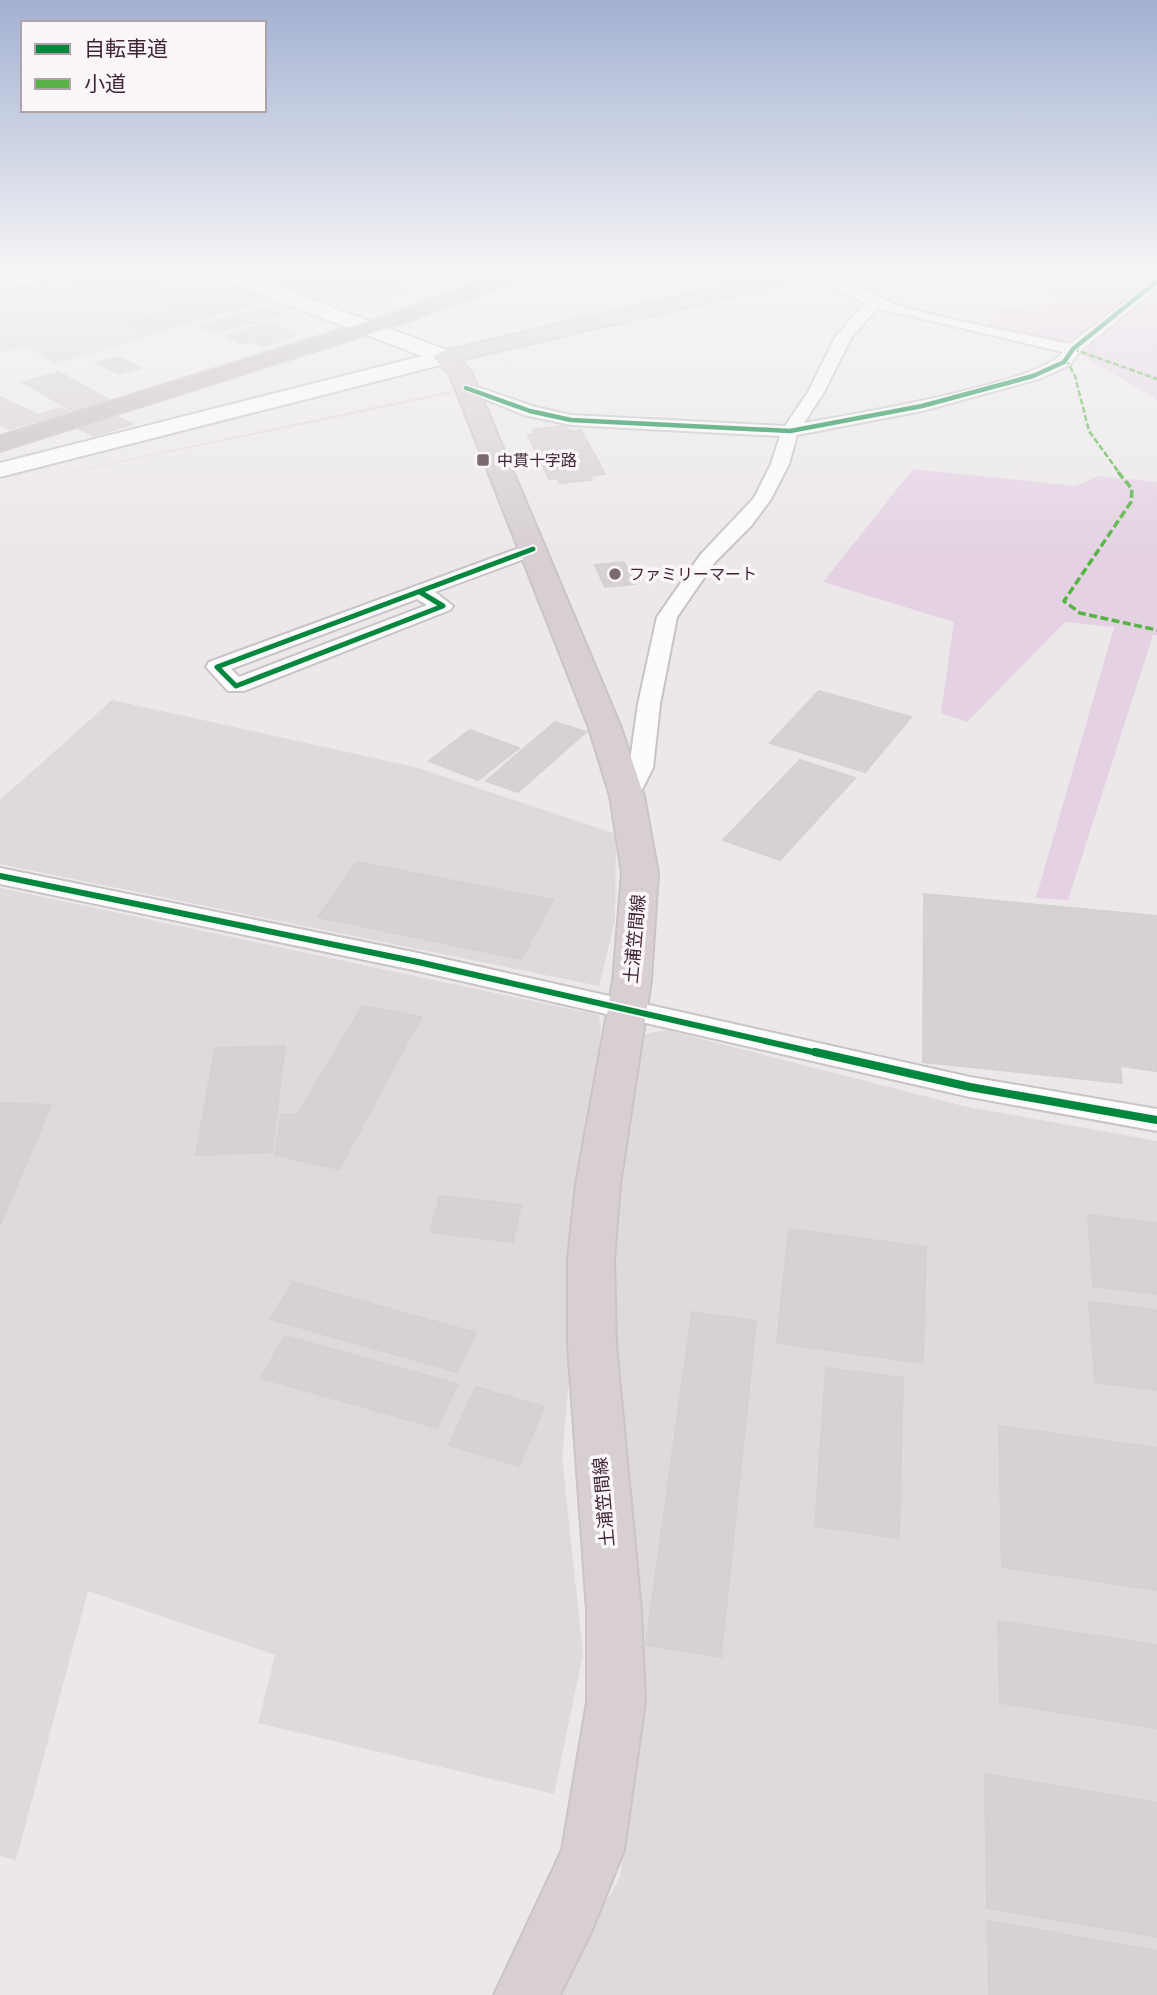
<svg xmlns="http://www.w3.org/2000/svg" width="1157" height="1995" viewBox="0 0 1157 1995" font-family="Arial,'Noto Sans JP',sans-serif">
<rect width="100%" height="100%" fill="#ece8ea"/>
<!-- built -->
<g fill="#dfd8dc">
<path d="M 71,273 L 197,273 L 271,300 L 56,364 L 24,346 L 0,353 L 0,291 Z"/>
<path d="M 245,273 L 462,273 L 375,304 L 334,307 Z"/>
<path d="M 112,700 L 415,767 L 616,834 L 615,920 L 599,986 L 0,864 L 0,800 Z"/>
<path d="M 0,888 L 599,1015 L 601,1029 L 562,1457 L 583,1654 L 554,1794 L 258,1723 L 275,1655 L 88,1591 L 16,1860 L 0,1856 Z"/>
<path d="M 666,1030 L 963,1106 L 1157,1141 L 1157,1995 L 550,1995 L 620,1878 L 641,1696 L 602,1354 L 621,1144 L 645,1034 Z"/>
</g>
<!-- green -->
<g fill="#e4d2e2">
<path d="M 1015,273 L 1157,273 L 1157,400 L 1084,356 L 978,334 L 1003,307 L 1052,304 L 1063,300 Z"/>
<path d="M 459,389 L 445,395 L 0,487 Z"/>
<path d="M 913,469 L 1075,486 L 1099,476 L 1157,482 L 1157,635 L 1153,635 L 1068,900 L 1036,898 L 1114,627 L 1065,622 L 967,722 L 941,713 L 954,622 L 823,582 Z"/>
</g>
<!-- building -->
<g fill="#d7d1d5" stroke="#d5d0d3" stroke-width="2">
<path d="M 109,273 L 181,273 L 186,275 L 101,297 L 72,282 Z"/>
<path d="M 314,273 L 409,273 L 403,276 L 410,278 L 355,301 L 288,284 Z"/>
<path d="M 226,296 L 247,305 L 148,333 L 127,323 Z"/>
<path d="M 263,308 L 279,315 L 215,333 L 199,326 Z"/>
<path d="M 268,323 L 297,335 L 264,346 L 251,341 L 242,344 L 225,336 Z"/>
<path d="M 114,358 L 123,359 L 141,368 L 119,374 L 96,363 Z"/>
<path d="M 59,372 L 111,401 L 74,412 L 23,382 Z"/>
<path d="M 0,397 L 38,415 L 61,408 L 68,412 L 9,429 L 0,424 Z"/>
<path d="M 116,416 L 132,424 L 94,436 L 78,428 Z"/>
<path d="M 566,426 L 569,431 L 581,430 L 605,474 L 590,476 L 592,480 L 560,483 L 558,479 L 549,479 L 528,435 L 535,434 L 533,431 L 536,429 Z"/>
<path d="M 624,562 L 635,584 L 605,587 L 595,565 Z"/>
<path d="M 819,691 L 911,717 L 865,772 L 770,743 Z"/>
<path d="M 555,722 L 586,732 L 518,792 L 486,781 Z"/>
<path d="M 470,730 L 519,748 L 478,780 L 429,761 Z"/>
<path d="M 800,760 L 855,778 L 780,860 L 723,840 Z"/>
<path d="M 357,862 L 553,900 L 521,959 L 318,917 Z"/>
<path d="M 924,894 L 1157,916 L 1157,1071 L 1120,1066 L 1122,1083 L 923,1062 Z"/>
<path d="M 362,1006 L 421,1017 L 339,1169 L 275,1155 L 281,1115 L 298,1114 Z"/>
<path d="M 285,1046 L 272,1152 L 196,1155 L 215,1048 Z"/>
<path d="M 0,1103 L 51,1105 L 0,1225 Z"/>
<path d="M 440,1196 L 521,1205 L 513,1242 L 430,1232 Z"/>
<path d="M 1088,1215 L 1157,1223 L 1157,1294 L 1093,1286 Z"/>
<path d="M 789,1229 L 926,1247 L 923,1363 L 777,1343 Z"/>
<path d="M 293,1282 L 476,1333 L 457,1372 L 270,1319 Z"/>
<path d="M 1089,1302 L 1157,1310 L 1157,1390 L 1095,1382 Z"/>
<path d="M 692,1312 L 756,1321 L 721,1657 L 646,1645 Z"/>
<path d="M 285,1336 L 457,1384 L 437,1428 L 261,1378 Z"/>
<path d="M 826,1368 L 903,1378 L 899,1538 L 815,1526 Z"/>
<path d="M 476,1387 L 544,1407 L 519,1466 L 449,1445 Z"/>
<path d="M 999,1426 L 1157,1448 L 1157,1590 L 1002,1567 Z"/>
<path d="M 998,1621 L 1157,1645 L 1157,1728 L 1000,1703 Z"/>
<path d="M 985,1774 L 1157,1803 L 1157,1937 L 987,1908 Z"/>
<path d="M 988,1921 L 1157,1951 L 1157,1995 L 989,1995 Z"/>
</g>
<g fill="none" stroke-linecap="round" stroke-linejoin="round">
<defs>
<g id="street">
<path d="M 806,273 C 841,273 873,298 907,308 C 960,323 1016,332 1070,344 L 1157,277 L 1157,288 L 1079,352 L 1070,365 L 1039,379 L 922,411 L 797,435 L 789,464 L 771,499 L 751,526 L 715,562 L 677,617 L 660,704 L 653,768 L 636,801 L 618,801 L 615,796 L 629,768 L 638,704 L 657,617 L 701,554 L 754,498 L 771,464 L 780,436 L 571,425 L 524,415 L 458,388 L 466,383 L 535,407 L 571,415 L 785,426 L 808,392 L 836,336 L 865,303 ZM 877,308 L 1063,352 C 1042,383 849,415 804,423 L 824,392 L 851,338 Z"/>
<path d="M 533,543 L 543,549 L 540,553 L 435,592 L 453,606 L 450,610 L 244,691 L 228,691 L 206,667 L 209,662 ZM 417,599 L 427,605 L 239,677 L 231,669 Z"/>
<path d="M 0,868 L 418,953 L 970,1077 L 1157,1109 L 1157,1131 L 970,1097 L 418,971 L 0,884 Z"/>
</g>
<g id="secondary">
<path d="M 23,273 L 57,273 L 55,277 L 0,291 L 0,279 Z"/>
<path d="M 213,273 L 241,273 L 452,352 L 455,357 L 452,362 L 0,477 L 0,463 L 422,356 L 215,277 Z"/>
</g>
<path id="primary" d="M 779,273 L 814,273 L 805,279 L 460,360 L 471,372 L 620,725 L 644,796 L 658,873 L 651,981 L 620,1184 L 614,1259 L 616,1345 L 641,1610 L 645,1702 L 624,1850 L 592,1930 L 560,1995 L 494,1995 L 562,1850 L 587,1702 L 587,1610 L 568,1345 L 568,1259 L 576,1184 L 613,981 L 622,873 L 610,796 L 588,725 L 450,375 L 433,357 L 444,351 Z"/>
<path id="highway" d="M 501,273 L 529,273 L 527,277 L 409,321 L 0,451 L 0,436 L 395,313 Z"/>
</defs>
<!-- street casing -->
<use href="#street" stroke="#c8c3c6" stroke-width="4"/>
<!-- secondary casing -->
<use href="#secondary" stroke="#c9c3c7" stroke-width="4"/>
<!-- primary casing -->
<use href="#primary" stroke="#cac3c7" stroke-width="4"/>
<!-- highway casing -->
<use href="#highway" stroke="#cac3c7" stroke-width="4"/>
<!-- street -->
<use href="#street" fill="#fcfcfc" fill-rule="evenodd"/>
<!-- secondary -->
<use href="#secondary" fill="#fcfcfc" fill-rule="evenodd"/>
<!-- primary -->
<use href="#primary" fill="#d7cfd3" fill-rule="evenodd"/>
<!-- highway -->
<use href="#highway" fill="#c4bcc0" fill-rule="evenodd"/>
<!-- quiet-far1 -->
<g stroke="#57b246" stroke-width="2.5" stroke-dasharray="6 2.5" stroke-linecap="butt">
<path d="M 1073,349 L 1157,379"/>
<path d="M 1066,359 L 1075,376 L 1089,431 L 1120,474"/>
</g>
<!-- quiet -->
<path stroke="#57b246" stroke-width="3.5" stroke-dasharray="8 3.5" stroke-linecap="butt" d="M 1118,472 L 1132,489 L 1131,502 L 1064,601 L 1080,613 L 1157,630"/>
<defs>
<path id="cycleway-far3" d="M 466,388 L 530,411 L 571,420 L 790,431 L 922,406 L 1033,376 L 1064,362 L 1073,349 L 1157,281"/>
<path id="cycleway-far2" d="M 420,592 L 443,606 L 236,686 L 217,667 L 533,549"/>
<path id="cycleway-far1" d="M 0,876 L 418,962 L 822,1054"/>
<path id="cycleway" d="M 815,1052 L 970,1087 L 1157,1120"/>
</defs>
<!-- cycleway-far3 casing -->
<use href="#cycleway-far3" stroke="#faf6f9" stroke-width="7"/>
<!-- cycleway-far2 casing -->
<use href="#cycleway-far2" stroke="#faf6f9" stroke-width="9"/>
<!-- cycleway-far1 casing -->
<use href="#cycleway-far1" stroke="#faf6f9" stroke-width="10"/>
<!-- cycleway casing -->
<use href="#cycleway" stroke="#faf6f9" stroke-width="12"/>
<!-- cycleway-far3 -->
<use href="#cycleway-far3" stroke="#00873e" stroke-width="4.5"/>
<!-- cycleway-far2 -->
<use href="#cycleway-far2" stroke="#00873e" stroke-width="5"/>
<!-- cycleway-far1 -->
<use href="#cycleway-far1" stroke="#00873e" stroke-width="6"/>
<!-- cycleway -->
<use href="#cycleway" stroke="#00873e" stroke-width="8"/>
</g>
<!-- sky -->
<linearGradient id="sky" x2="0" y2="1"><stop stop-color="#a2b0d1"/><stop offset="0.49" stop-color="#f6f5f6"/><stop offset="1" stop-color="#f6f5f6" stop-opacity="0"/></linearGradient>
<rect width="1157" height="553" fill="url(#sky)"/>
<!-- markers -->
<g fill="#7c6972" stroke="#faf6f9" stroke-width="2.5">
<rect x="476" y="453" width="14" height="14" rx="3.5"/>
<circle cx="615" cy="574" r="7"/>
</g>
<g text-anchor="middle" stroke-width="7" stroke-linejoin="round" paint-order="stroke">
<!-- far-poi labels -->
<g font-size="16" fill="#402532" stroke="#faf6f9" text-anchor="start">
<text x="497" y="466">中貫十字路</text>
<text x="629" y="580">ファミリーマート</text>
</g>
<!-- street labels -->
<g font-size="18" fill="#402532" stroke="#faf6f9">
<text transform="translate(635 939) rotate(-85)" y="6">土浦笠間線</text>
<text transform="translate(604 1502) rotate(-95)" y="6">土浦笠間線</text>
</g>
</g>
<!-- legend -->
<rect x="21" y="21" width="245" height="91" fill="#faf6f9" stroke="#b0a2a9" stroke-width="2"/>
<rect x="35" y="44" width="35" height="10" fill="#00873e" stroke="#b0a2a9" stroke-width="2"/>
<text x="84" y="56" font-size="21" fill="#402532">自転車道</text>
<rect x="35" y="79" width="35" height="10" fill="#57b246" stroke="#b0a2a9" stroke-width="2"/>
<text x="84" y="91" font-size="21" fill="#402532">小道</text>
</svg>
